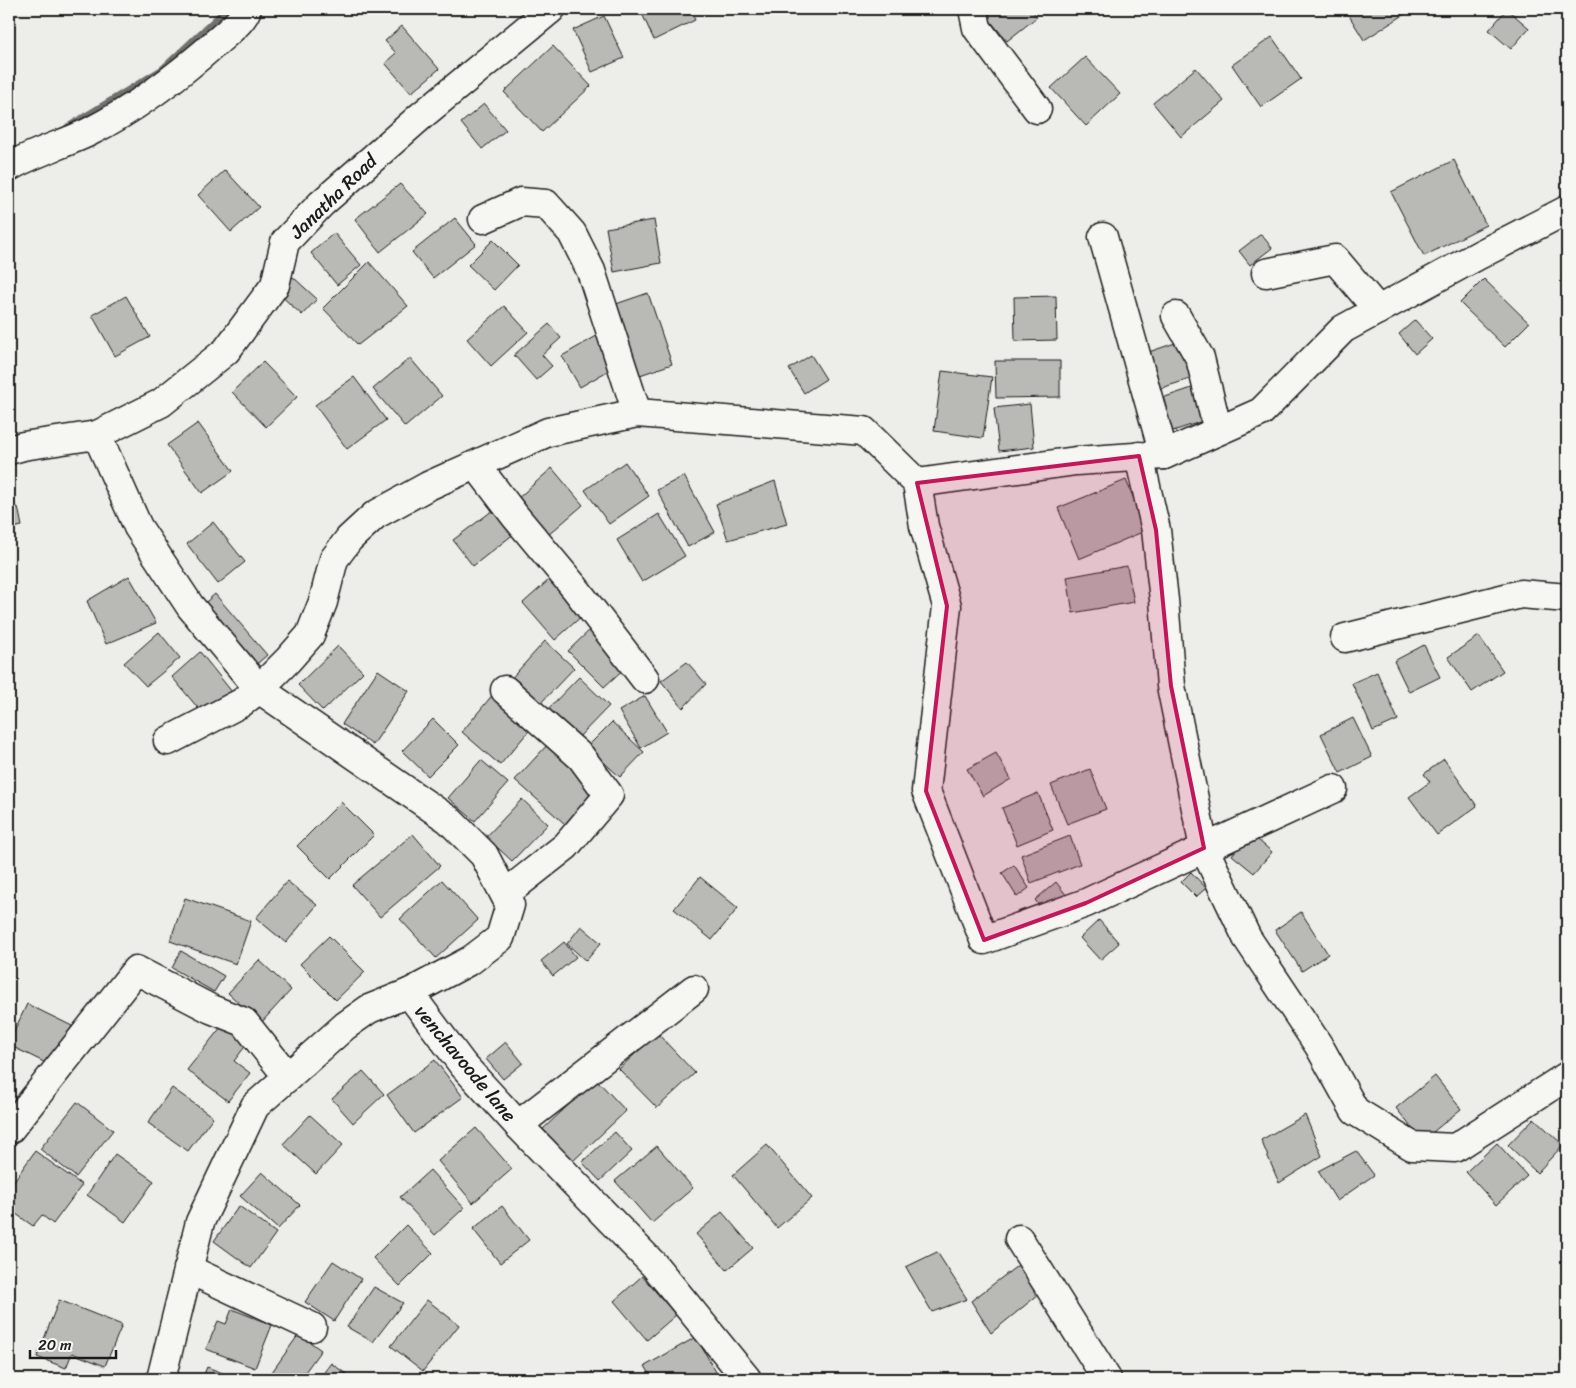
<svg xmlns="http://www.w3.org/2000/svg" width="1576" height="1388" viewBox="0 0 1576 1388" font-family="Sriracha,sans-serif">
<rect width="100%" height="100%" fill="#edede9"/>
<filter id="ink" filterUnits="userSpaceOnUse"><feTurbulence type="fractalNoise" baseFrequency=".02" numOctaves="2"/><feDisplacementMap in="SourceGraphic" scale="10" xChannelSelector="R" yChannelSelector="G"/><feConvolveMatrix kernelMatrix="1 2 1 2 8 2 1 2 1" color-interpolation-filters="sRGB"/></filter>
<g filter="url(#ink)">
<g fill="none" stroke-linecap="round" stroke-linejoin="round">
<!-- stream -->
<path stroke="#6f6f6d" stroke-width="9" d="M 68,128 L 163,70 L 228,9"/>
</g>
<!-- building -->
<g fill="#b9b9b6" stroke="#1c1c1c">
<path d="M 640,9 L 690,9 L 695,20 L 654,40 Z"/>
<path d="M 985,9 L 1031,9 L 1037,17 L 1007,41 L 982,11 Z"/>
<path d="M 1345,9 L 1409,9 L 1410,11 L 1364,40 Z"/>
<path d="M 1507,9 L 1529,28 L 1511,49 L 1489,30 Z"/>
<path d="M 604,16 L 624,58 L 592,72 L 573,30 Z"/>
<path d="M 402,26 L 439,69 L 411,93 L 385,63 L 396,53 L 385,41 Z"/>
<path d="M 1272,37 L 1301,79 L 1261,107 L 1232,65 Z"/>
<path d="M 553,46 L 591,86 L 542,132 L 504,92 Z"/>
<path d="M 1085,57 L 1120,94 L 1086,126 L 1051,88 Z"/>
<path d="M 1196,68 L 1224,101 L 1181,137 L 1153,103 Z"/>
<path d="M 484,104 L 506,130 L 482,149 L 461,123 Z"/>
<path d="M 1454,160 L 1486,225 L 1424,256 L 1391,192 Z"/>
<path d="M 225,170 L 259,207 L 231,232 L 198,195 Z"/>
<path d="M 400,184 L 428,214 L 380,252 L 355,219 Z"/>
<path d="M 455,218 L 476,244 L 433,278 L 412,252 Z"/>
<path d="M 654,220 L 661,263 L 614,272 L 606,228 Z"/>
<path d="M 334,233 L 361,265 L 337,285 L 311,253 Z"/>
<path d="M 1261,234 L 1272,248 L 1250,265 L 1239,251 Z"/>
<path d="M 493,240 L 518,265 L 494,290 L 468,265 Z"/>
<path d="M 369,262 L 408,306 L 358,345 L 323,308 Z"/>
<path d="M 293,277 L 317,299 L 302,315 L 278,293 Z"/>
<path d="M 1484,279 L 1529,323 L 1505,347 L 1460,303 Z"/>
<path d="M 648,293 L 672,364 L 640,375 L 616,304 Z"/>
<path d="M 126,296 L 150,337 L 115,356 L 92,315 Z"/>
<path d="M 1056,296 L 1057,340 L 1015,341 L 1014,297 Z"/>
<path d="M 504,306 L 528,332 L 491,366 L 467,339 Z"/>
<path d="M 1415,320 L 1432,339 L 1415,354 L 1399,334 Z"/>
<path d="M 549,324 L 561,338 L 542,355 L 552,366 L 536,380 L 514,355 Z"/>
<path d="M 600,334 L 618,365 L 580,387 L 562,356 Z"/>
<path d="M 1181,341 L 1193,378 L 1152,391 L 1140,355 Z"/>
<path d="M 811,355 L 826,379 L 804,393 L 789,369 Z"/>
<path d="M 410,358 L 442,396 L 405,427 L 373,389 Z"/>
<path d="M 995,361 L 1060,361 L 1060,397 L 996,398 Z"/>
<path d="M 263,362 L 297,397 L 266,427 L 232,392 Z"/>
<path d="M 942,371 L 992,377 L 983,438 L 934,431 Z"/>
<path d="M 354,377 L 386,420 L 347,449 L 315,405 Z"/>
<path d="M 1192,388 L 1203,421 L 1164,434 L 1153,401 Z"/>
<path d="M 1030,404 L 1034,447 L 999,451 L 994,408 Z"/>
<path d="M 198,423 L 233,471 L 202,493 L 167,445 Z"/>
<path d="M 625,462 L 649,496 L 609,524 L 585,490 Z"/>
<path d="M 552,468 L 583,505 L 547,536 L 516,500 Z"/>
<path d="M 684,476 L 715,532 L 688,547 L 657,490 Z"/>
<path d="M 1126,480 L 1147,530 L 1079,559 L 1058,508 Z"/>
<path d="M 775,481 L 787,524 L 728,540 L 716,504 Z"/>
<path d="M 18,507 L 22,526 L 9,529 L 9,509 Z"/>
<path d="M 496,508 L 515,533 L 473,566 L 453,540 Z"/>
<path d="M 659,514 L 685,556 L 642,582 L 617,540 Z"/>
<path d="M 213,522 L 245,562 L 218,584 L 187,544 Z"/>
<path d="M 1127,566 L 1134,602 L 1073,613 L 1067,577 Z"/>
<path d="M 129,576 L 156,623 L 106,644 L 87,601 Z"/>
<path d="M 550,579 L 583,615 L 555,640 L 523,603 Z"/>
<path d="M 215,594 L 267,655 L 250,670 L 199,608 Z"/>
<path d="M 595,625 L 628,665 L 604,687 L 568,651 Z"/>
<path d="M 159,632 L 180,658 L 146,686 L 124,663 Z"/>
<path d="M 1479,636 L 1503,671 L 1472,692 L 1448,657 Z"/>
<path d="M 545,641 L 574,668 L 536,708 L 508,682 Z"/>
<path d="M 1424,645 L 1440,677 L 1409,692 L 1394,661 Z"/>
<path d="M 338,646 L 363,672 L 323,711 L 298,685 Z"/>
<path d="M 200,652 L 232,692 L 203,714 L 172,677 Z"/>
<path d="M 687,662 L 706,684 L 683,708 L 661,681 Z"/>
<path d="M 378,670 L 409,691 L 373,745 L 342,724 Z"/>
<path d="M 1377,672 L 1398,720 L 1373,731 L 1352,683 Z"/>
<path d="M 579,677 L 609,706 L 576,740 L 546,711 Z"/>
<path d="M 494,693 L 533,726 L 500,765 L 462,732 Z"/>
<path d="M 645,696 L 667,732 L 641,748 L 619,711 Z"/>
<path d="M 1353,718 L 1372,757 L 1340,773 L 1321,734 Z"/>
<path d="M 433,719 L 459,745 L 428,776 L 402,751 Z"/>
<path d="M 612,722 L 644,752 L 620,777 L 587,747 Z"/>
<path d="M 548,744 L 598,788 L 565,824 L 515,780 Z"/>
<path d="M 996,753 L 1011,779 L 983,796 L 967,769 Z"/>
<path d="M 1444,759 L 1477,806 L 1437,835 L 1409,797 L 1430,782 L 1424,774 Z"/>
<path d="M 481,760 L 508,783 L 475,821 L 448,798 Z"/>
<path d="M 1090,769 L 1106,809 L 1067,824 L 1051,785 Z"/>
<path d="M 1038,793 L 1053,830 L 1017,845 L 1002,808 Z"/>
<path d="M 522,799 L 548,824 L 512,861 L 486,837 Z"/>
<path d="M 341,802 L 374,835 L 330,879 L 297,846 Z"/>
<path d="M 1250,833 L 1272,852 L 1254,873 L 1232,855 Z"/>
<path d="M 413,834 L 440,866 L 380,917 L 352,885 Z"/>
<path d="M 1070,836 L 1080,864 L 1031,883 L 1021,855 Z"/>
<path d="M 1014,865 L 1029,888 L 1017,897 L 1002,873 Z"/>
<path d="M 1191,872 L 1206,888 L 1196,897 L 1181,882 Z"/>
<path d="M 700,877 L 738,908 L 712,940 L 674,909 Z"/>
<path d="M 442,880 L 478,920 L 436,958 L 400,919 Z"/>
<path d="M 287,881 L 317,905 L 286,943 L 256,918 Z"/>
<path d="M 1056,882 L 1067,896 L 1045,913 L 1035,900 Z"/>
<path d="M 185,898 L 251,921 L 236,964 L 170,941 Z"/>
<path d="M 1301,912 L 1328,954 L 1302,971 L 1275,930 Z"/>
<path d="M 1099,920 L 1119,943 L 1100,960 L 1080,938 Z"/>
<path d="M 581,926 L 601,943 L 586,961 L 567,944 Z"/>
<path d="M 329,936 L 365,972 L 336,1000 L 300,964 Z"/>
<path d="M 564,942 L 576,957 L 553,976 L 541,961 Z"/>
<path d="M 181,951 L 224,976 L 214,992 L 172,968 Z"/>
<path d="M 259,960 L 291,990 L 261,1023 L 228,993 Z"/>
<path d="M 27,1004 L 72,1026 L 52,1066 L 9,1045 L 9,1042 Z"/>
<path d="M 225,1022 L 250,1040 L 234,1061 L 250,1073 L 228,1101 L 187,1070 Z"/>
<path d="M 657,1033 L 695,1073 L 657,1108 L 619,1069 Z"/>
<path d="M 506,1042 L 523,1063 L 503,1079 L 486,1059 Z"/>
<path d="M 435,1060 L 463,1097 L 414,1133 L 387,1095 Z"/>
<path d="M 363,1071 L 384,1094 L 353,1123 L 332,1099 Z"/>
<path d="M 1435,1076 L 1461,1109 L 1422,1141 L 1396,1108 Z"/>
<path d="M 596,1079 L 626,1111 L 573,1161 L 543,1129 Z"/>
<path d="M 172,1088 L 213,1117 L 188,1151 L 148,1123 Z"/>
<path d="M 77,1102 L 113,1130 L 76,1177 L 40,1149 Z"/>
<path d="M 310,1115 L 343,1145 L 316,1174 L 283,1144 Z"/>
<path d="M 1305,1115 L 1322,1156 L 1279,1183 L 1261,1140 Z"/>
<path d="M 1534,1118 L 1563,1145 L 1537,1173 L 1508,1145 Z"/>
<path d="M 476,1128 L 512,1169 L 473,1203 L 438,1161 Z"/>
<path d="M 615,1132 L 632,1151 L 600,1181 L 582,1162 Z"/>
<path d="M 1497,1143 L 1527,1176 L 1496,1205 L 1466,1172 Z"/>
<path d="M 767,1145 L 812,1198 L 777,1228 L 733,1175 Z"/>
<path d="M 657,1146 L 693,1188 L 652,1223 L 615,1181 Z"/>
<path d="M 35,1151 L 82,1185 L 53,1224 L 42,1215 L 33,1226 L 9,1209 L 9,1188 Z"/>
<path d="M 1356,1151 L 1374,1175 L 1337,1201 L 1318,1171 Z"/>
<path d="M 115,1154 L 154,1181 L 125,1222 L 87,1195 Z"/>
<path d="M 430,1170 L 464,1208 L 435,1235 L 400,1197 Z"/>
<path d="M 262,1172 L 300,1205 L 278,1229 L 240,1196 Z"/>
<path d="M 239,1206 L 276,1233 L 251,1268 L 214,1241 Z"/>
<path d="M 502,1206 L 529,1240 L 500,1263 L 473,1229 Z"/>
<path d="M 722,1212 L 753,1248 L 727,1270 L 696,1234 Z"/>
<path d="M 406,1225 L 433,1253 L 400,1286 L 373,1258 Z"/>
<path d="M 937,1252 L 967,1299 L 932,1312 L 906,1267 Z"/>
<path d="M 333,1261 L 361,1279 L 334,1321 L 305,1302 Z"/>
<path d="M 1021,1263 L 1044,1290 L 991,1333 L 971,1301 Z"/>
<path d="M 642,1276 L 676,1315 L 647,1340 L 614,1301 Z"/>
<path d="M 374,1287 L 403,1303 L 373,1342 L 347,1327 Z"/>
<path d="M 59,1300 L 122,1325 L 105,1366 L 72,1353 L 66,1368 L 37,1357 Z"/>
<path d="M 427,1300 L 459,1325 L 423,1371 L 391,1346 Z"/>
<path d="M 232,1309 L 272,1325 L 255,1368 L 206,1349 L 218,1321 L 226,1324 Z"/>
<path d="M 299,1334 L 321,1350 L 300,1379 L 267,1379 Z"/>
<path d="M 696,1337 L 720,1379 L 653,1379 L 645,1366 Z"/>
<path d="M 331,1363 L 353,1379 L 319,1379 Z"/>
<path d="M 207,1367 L 238,1379 L 202,1379 Z"/>
</g>
<g fill="none" stroke-linecap="round" stroke-linejoin="round">
<defs>
<g id="minor">
<path d="M 973,9 L 977,28 L 1037,109"/>
<path d="M 9,167 C 35,152 62,145 89,132 C 135,109 182,73 220,39 C 230,30 242,22 247,9"/>
<path d="M 483,219 L 521,202 L 546,204 L 572,233 L 591,271 L 637,413"/>
<path d="M 1103,237 L 1164,455"/>
<path d="M 1266,273 L 1335,259 L 1378,310"/>
<path d="M 1176,316 L 1200,358 L 1216,423 L 1215,432"/>
<path d="M 97,435 L 138,527 L 190,606 L 259,689 L 449,820 L 484,855 L 510,905 L 500,938 L 471,960 L 409,993"/>
<path d="M 9,450 L 23,446 L 97,435 L 161,403 L 226,351 L 275,285 L 285,242 L 321,204 L 421,116 L 551,9"/>
<path d="M 1139,456 L 1156,530 L 1164,600 L 1171,686 L 1204,848 L 1247,938 L 1319,1046 L 1355,1111 L 1412,1146 L 1455,1148 L 1567,1076"/>
<path d="M 476,465 L 515,516 L 575,588 L 645,679"/>
<path d="M 917,483 L 1076,461 L 1164,455 L 1261,412 L 1343,329 L 1479,255 L 1567,210"/>
<path d="M 1345,638 L 1521,594 L 1567,598"/>
<path d="M 168,741 L 241,703 L 259,689 L 288,660 L 310,635 L 323,602 L 334,559 L 349,539 L 375,515 L 428,486 L 548,432 L 637,413 L 864,431 L 917,483 L 924,526 L 947,606 L 926,791 L 984,940 L 1086,903 L 1333,789"/>
<path d="M 505,894 L 566,846 L 609,795 L 581,757 L 505,690"/>
<path d="M 518,1125 L 694,989"/>
<path d="M 10,1129 L 136,970 L 211,1009 L 244,1022 L 288,1077"/>
<path d="M 1019,1239 L 1107,1379"/>
<path d="M 188,1269 L 312,1327"/>
<path d="M 161,1379 L 200,1222 L 255,1106 L 345,1026 L 369,1009 L 409,993 L 463,1065 L 518,1125 L 654,1265 L 747,1379"/>
</g>
</defs>
<!-- minor casing -->
<use href="#minor" stroke="#1c1c1c" stroke-width="31"/>
<!-- minor -->
<use href="#minor" stroke="#f6f6f2" stroke-width="28"/>
</g>
</g>
<!-- marked area -->
<path fill="#c2185b" fill-opacity="0.2" stroke="#c2185b" stroke-width="4" stroke-linejoin="round" d="M 1139,456 L 1156,530 L 1171,686 L 1204,848 L 1086,903 L 984,940 L 926,791 L 947,606 L 917,483 Z"/>
<g text-anchor="middle" stroke-width="4" stroke-linejoin="round" paint-order="stroke">
<!-- street labels -->
<g font-size="19" fill="#1c1c1c" stroke="#f6f6f2">
<text transform="translate(333 196) rotate(-44)" y="7">Janatha Road</text>
<text transform="translate(466 1063) rotate(50)" y="7">venchavoode lane</text>
</g>
</g>
<!-- margin -->
<rect width="1576" height="1388" fill="none" stroke="#f6f6f2" stroke-width="30"/>
<rect x="15" y="15" width="1546" height="1358" fill="none" stroke="#1c1c1c" stroke-width="2" filter="url(#ink)"/>
<!-- scale -->
<path d="M30 1350v8h86v-8" fill="none" stroke="#1c1c1c" stroke-width="2.5"/>
<text x="38" y="1350" font-size="15" fill="#1c1c1c" stroke="#f6f6f2" stroke-width="4" paint-order="stroke">20 m</text>
</svg>
